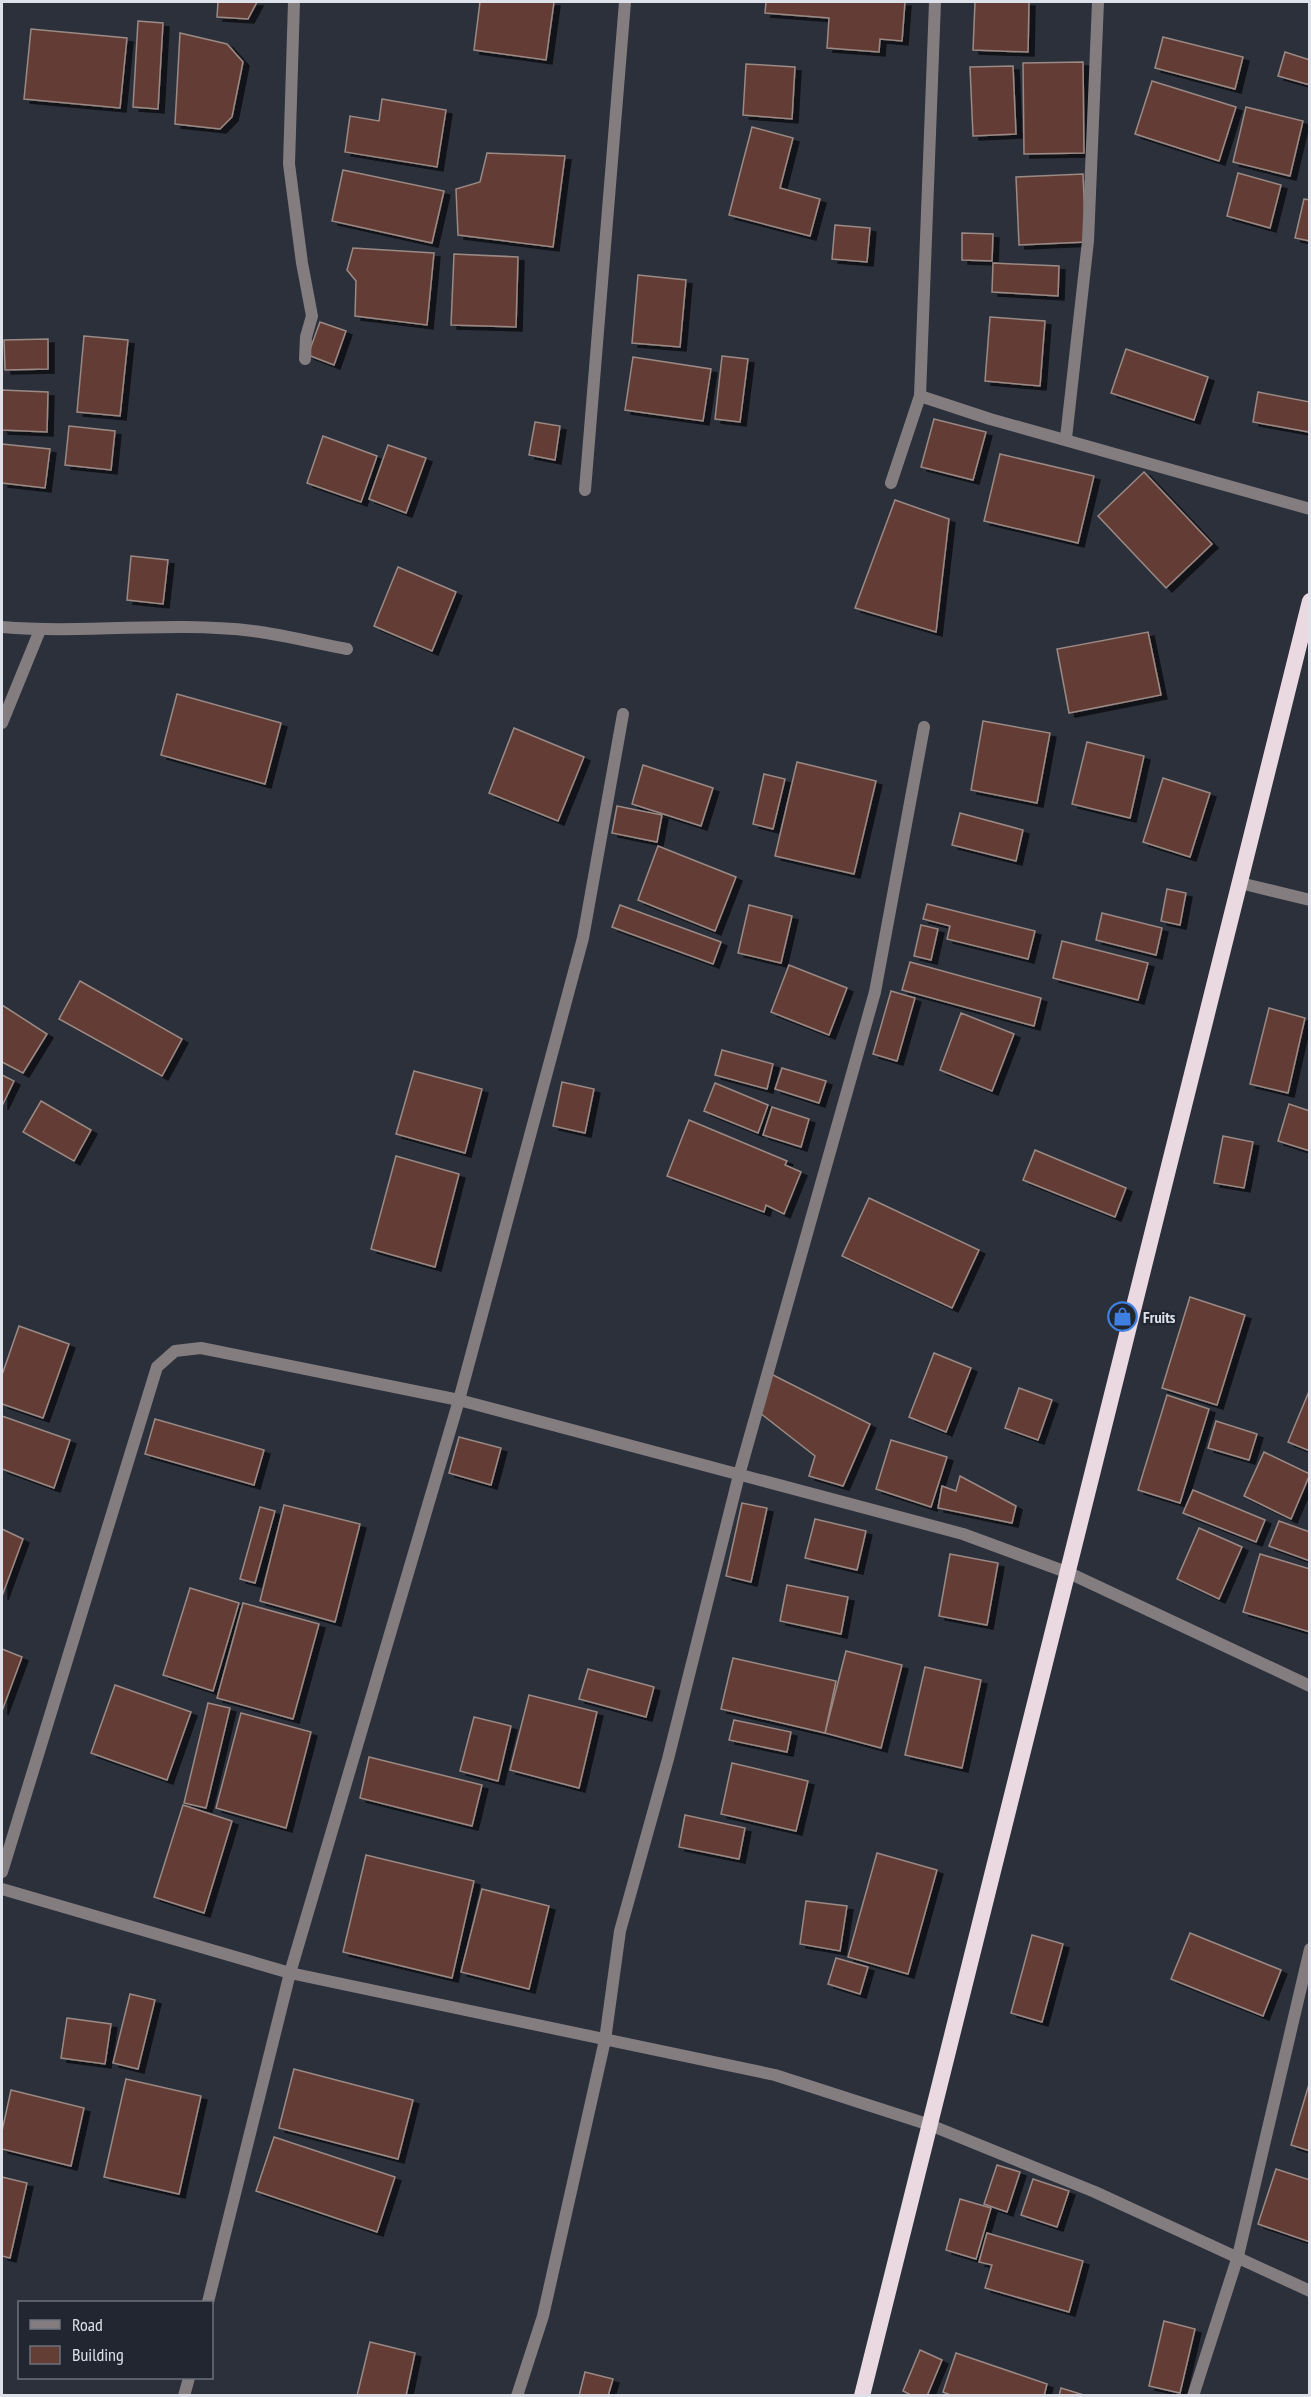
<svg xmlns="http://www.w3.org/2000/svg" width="1311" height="2397" viewBox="0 0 1311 2397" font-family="'PT Sans Narrow',sans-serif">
<defs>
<filter id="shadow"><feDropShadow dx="6" dy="4" stdDeviation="0" flood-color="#0009"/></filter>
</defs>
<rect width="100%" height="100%" fill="#2b303b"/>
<!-- building -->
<g fill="#633e35" stroke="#9a8985" stroke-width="1.5" filter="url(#shadow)">
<path d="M 218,2 L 257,2 L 248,19 L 217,17 Z"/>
<path d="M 480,2 L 554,2 L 546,60 L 474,50 Z"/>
<path d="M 766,2 L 905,2 L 902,41 L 880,39 L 879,52 L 827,48 L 829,18 L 765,13 Z"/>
<path d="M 975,2 L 1029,2 L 1028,52 L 973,50 Z"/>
<path d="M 138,21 L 163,23 L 158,109 L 133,107 Z"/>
<path d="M 31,29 L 127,38 L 120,108 L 24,99 Z"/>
<path d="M 180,33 L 227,44 L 243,62 L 232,117 L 220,129 L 175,124 Z"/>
<path d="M 1163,37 L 1243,57 L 1235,89 L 1155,68 Z"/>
<path d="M 1285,52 L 1310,60 L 1310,85 L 1278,76 Z"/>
<path d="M 1083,62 L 1084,153 L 1024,154 L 1023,63 Z"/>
<path d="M 746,64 L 795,67 L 792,119 L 743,115 Z"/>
<path d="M 1013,66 L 1016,134 L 973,136 L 970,67 Z"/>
<path d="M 1152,81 L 1236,107 L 1219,161 L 1135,134 Z"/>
<path d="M 382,99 L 446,110 L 437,167 L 345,152 L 350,116 L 379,121 Z"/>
<path d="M 1246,107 L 1303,121 L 1290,176 L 1233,162 Z"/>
<path d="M 752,127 L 793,138 L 780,188 L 820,199 L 810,236 L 729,215 Z"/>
<path d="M 487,153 L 565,156 L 553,247 L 458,235 L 456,189 L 480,182 Z"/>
<path d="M 343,170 L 444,191 L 432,243 L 332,221 Z"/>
<path d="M 1238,173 L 1281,185 L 1270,228 L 1227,216 Z"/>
<path d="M 1083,174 L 1086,242 L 1019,245 L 1016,177 Z"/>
<path d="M 1304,199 L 1310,200 L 1310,241 L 1295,238 Z"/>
<path d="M 835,225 L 870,228 L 867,262 L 832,259 Z"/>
<path d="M 962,233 L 993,234 L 992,261 L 962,260 Z"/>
<path d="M 353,248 L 434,253 L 427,325 L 355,316 L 356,281 L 347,270 Z"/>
<path d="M 454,254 L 518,257 L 516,327 L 451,325 Z"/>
<path d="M 993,263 L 1059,266 L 1058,296 L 992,292 Z"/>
<path d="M 638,275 L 686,280 L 680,347 L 632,343 Z"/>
<path d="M 990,317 L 1045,321 L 1040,386 L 985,381 Z"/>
<path d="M 320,322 L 346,331 L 334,365 L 308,355 Z"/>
<path d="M 84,336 L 128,340 L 120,416 L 77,412 Z"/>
<path d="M 48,339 L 48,369 L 5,370 L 4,340 Z"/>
<path d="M 1126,349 L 1208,377 L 1194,420 L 1111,393 Z"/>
<path d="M 722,356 L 748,359 L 740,422 L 715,419 Z"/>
<path d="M 633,357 L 711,369 L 703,421 L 625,410 Z"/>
<path d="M 2,390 L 48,392 L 47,432 L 2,430 Z"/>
<path d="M 1258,392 L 1310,402 L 1309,432 L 1253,422 Z"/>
<path d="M 934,419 L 986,432 L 973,480 L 921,467 Z"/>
<path d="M 535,422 L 560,426 L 555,460 L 529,455 Z"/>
<path d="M 69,426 L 115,431 L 111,470 L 65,465 Z"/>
<path d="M 323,436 L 377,456 L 361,502 L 307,483 Z"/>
<path d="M 2,444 L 50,449 L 45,488 L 2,483 Z"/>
<path d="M 388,445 L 426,458 L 406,513 L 369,499 Z"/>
<path d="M 1000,454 L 1094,476 L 1078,543 L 984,521 Z"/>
<path d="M 1144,472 L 1212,544 L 1166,588 L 1098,516 Z"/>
<path d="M 895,500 L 949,519 L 936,632 L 855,608 Z"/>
<path d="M 131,556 L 168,560 L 163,604 L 127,600 Z"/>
<path d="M 398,567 L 456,592 L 432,651 L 374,626 Z"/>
<path d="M 1148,632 L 1161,695 L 1069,713 L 1057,649 Z"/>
<path d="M 177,694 L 281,723 L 265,784 L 161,755 Z"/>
<path d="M 983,721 L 1050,733 L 1037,803 L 971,790 Z"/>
<path d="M 514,728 L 584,757 L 558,821 L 489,793 Z"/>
<path d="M 1087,742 L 1144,756 L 1130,818 L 1072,804 Z"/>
<path d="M 797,762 L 876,781 L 854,874 L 775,856 Z"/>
<path d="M 643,765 L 713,788 L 701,826 L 632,804 Z"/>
<path d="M 764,774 L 785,779 L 773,829 L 753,824 Z"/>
<path d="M 1163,778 L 1210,793 L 1190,857 L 1143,842 Z"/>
<path d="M 617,806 L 662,815 L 657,842 L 612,833 Z"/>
<path d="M 960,813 L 1023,830 L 1016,861 L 952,845 Z"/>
<path d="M 658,846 L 736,877 L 715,931 L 638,900 Z"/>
<path d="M 1167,889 L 1186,893 L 1180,925 L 1161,921 Z"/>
<path d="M 927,904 L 1035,931 L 1028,959 L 947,939 L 950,926 L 923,919 Z"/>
<path d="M 620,905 L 721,942 L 713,964 L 612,927 Z"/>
<path d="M 749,905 L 792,916 L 781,963 L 738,953 Z"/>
<path d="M 1102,913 L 1162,928 L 1156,955 L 1096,940 Z"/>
<path d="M 921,925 L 938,929 L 931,960 L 914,956 Z"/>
<path d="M 1062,941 L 1148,963 L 1138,1000 L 1053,978 Z"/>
<path d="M 910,962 L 1041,998 L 1034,1026 L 902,990 Z"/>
<path d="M 789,965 L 847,988 L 829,1035 L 771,1012 Z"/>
<path d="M 80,981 L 182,1039 L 162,1076 L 59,1019 Z"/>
<path d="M 891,991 L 915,998 L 897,1061 L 873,1054 Z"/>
<path d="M 2,1005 L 47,1034 L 23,1073 L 2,1062 Z"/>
<path d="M 1269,1008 L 1305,1018 L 1288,1093 L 1250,1084 Z"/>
<path d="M 961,1013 L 1014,1034 L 992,1091 L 940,1070 Z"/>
<path d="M 722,1050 L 773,1064 L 767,1089 L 715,1075 Z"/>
<path d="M 782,1068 L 826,1081 L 819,1103 L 775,1089 Z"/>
<path d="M 414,1071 L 482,1089 L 465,1153 L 396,1134 Z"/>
<path d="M 2,1075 L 14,1081 L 2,1106 Z"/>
<path d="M 562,1082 L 594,1089 L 585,1133 L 553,1126 Z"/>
<path d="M 715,1083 L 768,1105 L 758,1133 L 704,1111 Z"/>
<path d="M 41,1101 L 91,1130 L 74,1161 L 23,1132 Z"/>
<path d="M 1289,1104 L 1310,1111 L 1310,1151 L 1278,1141 Z"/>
<path d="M 772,1107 L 809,1119 L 801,1147 L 763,1135 Z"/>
<path d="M 689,1120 L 787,1161 L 785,1165 L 801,1172 L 784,1214 L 766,1205 L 764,1212 L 667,1176 Z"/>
<path d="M 1223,1136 L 1253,1142 L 1244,1188 L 1214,1183 Z"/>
<path d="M 1035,1150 L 1126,1188 L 1115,1217 L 1023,1180 Z"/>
<path d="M 396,1156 L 459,1174 L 435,1267 L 371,1249 Z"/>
<path d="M 869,1198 L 979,1250 L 952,1308 L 842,1256 Z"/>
<path d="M 1190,1297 L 1245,1315 L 1217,1405 L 1162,1388 Z"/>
<path d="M 19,1326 L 69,1344 L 43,1418 L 2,1404 L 2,1375 Z"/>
<path d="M 934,1353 L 971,1368 L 946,1432 L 909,1417 Z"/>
<path d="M 771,1374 L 870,1424 L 843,1486 L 809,1476 L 815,1456 L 760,1413 Z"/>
<path d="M 1019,1388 L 1052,1400 L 1038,1440 L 1005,1428 Z"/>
<path d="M 1310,1389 L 1310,1451 L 1288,1442 Z"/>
<path d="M 1167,1395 L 1209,1409 L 1180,1503 L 1138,1490 Z"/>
<path d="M 2,1416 L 70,1440 L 54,1488 L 2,1469 Z"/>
<path d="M 155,1419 L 264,1450 L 254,1485 L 145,1454 Z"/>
<path d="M 1216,1421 L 1257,1434 L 1249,1460 L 1208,1448 Z"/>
<path d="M 459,1437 L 501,1448 L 491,1485 L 449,1473 Z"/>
<path d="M 891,1440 L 947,1457 L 931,1507 L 876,1489 Z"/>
<path d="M 1264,1452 L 1310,1474 L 1291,1519 L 1244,1496 Z"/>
<path d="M 960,1476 L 1016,1506 L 1012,1523 L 938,1508 L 942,1486 L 956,1491 Z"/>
<path d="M 1193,1490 L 1265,1520 L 1256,1542 L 1183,1513 Z"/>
<path d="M 742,1503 L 767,1508 L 751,1582 L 726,1576 Z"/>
<path d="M 284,1505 L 360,1524 L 335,1622 L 260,1601 Z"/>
<path d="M 260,1507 L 275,1511 L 255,1583 L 240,1579 Z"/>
<path d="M 815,1519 L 866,1531 L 857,1570 L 805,1558 Z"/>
<path d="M 1279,1521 L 1310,1532 L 1310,1561 L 1269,1546 Z"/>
<path d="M 1199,1528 L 1242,1547 L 1219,1599 L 1177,1579 Z"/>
<path d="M 2,1529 L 23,1539 L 2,1596 Z"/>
<path d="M 950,1554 L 998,1563 L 987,1625 L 939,1616 Z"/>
<path d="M 1260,1554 L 1310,1569 L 1310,1632 L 1243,1612 Z"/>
<path d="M 787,1585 L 848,1597 L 841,1634 L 780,1621 Z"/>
<path d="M 190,1588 L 239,1603 L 213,1691 L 163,1675 Z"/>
<path d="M 243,1603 L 319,1624 L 293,1719 L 217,1698 Z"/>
<path d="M 2,1649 L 22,1657 L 2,1711 Z"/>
<path d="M 846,1651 L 902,1665 L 881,1748 L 825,1733 Z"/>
<path d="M 733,1658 L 836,1681 L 825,1733 L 721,1709 Z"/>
<path d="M 925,1667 L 981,1680 L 962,1768 L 905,1755 Z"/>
<path d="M 588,1669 L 654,1687 L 646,1717 L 579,1699 Z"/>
<path d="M 115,1685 L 191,1712 L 167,1780 L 91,1753 Z"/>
<path d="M 529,1695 L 597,1712 L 579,1788 L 510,1770 Z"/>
<path d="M 208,1703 L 230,1708 L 206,1808 L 184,1803 Z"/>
<path d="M 241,1713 L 311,1732 L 286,1828 L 216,1808 Z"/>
<path d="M 474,1717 L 511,1726 L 498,1781 L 460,1771 Z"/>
<path d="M 734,1720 L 791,1732 L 787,1752 L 729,1740 Z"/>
<path d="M 369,1757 L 482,1785 L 472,1826 L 360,1798 Z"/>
<path d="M 732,1763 L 808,1781 L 796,1831 L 721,1814 Z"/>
<path d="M 183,1805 L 232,1821 L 204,1913 L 154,1897 Z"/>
<path d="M 685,1815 L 745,1828 L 739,1859 L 679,1847 Z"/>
<path d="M 877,1853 L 937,1870 L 908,1974 L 848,1957 Z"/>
<path d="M 366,1855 L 474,1881 L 452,1978 L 343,1952 Z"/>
<path d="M 482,1889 L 549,1906 L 529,1989 L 461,1972 Z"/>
<path d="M 806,1901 L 847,1906 L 840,1951 L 800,1944 Z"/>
<path d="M 1190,1933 L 1281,1970 L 1263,2016 L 1171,1979 Z"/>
<path d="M 1032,1935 L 1063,1944 L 1042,2022 L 1011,2013 Z"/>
<path d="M 836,1958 L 868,1967 L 860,1994 L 828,1984 Z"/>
<path d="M 130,1994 L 155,2000 L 138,2069 L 113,2063 Z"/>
<path d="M 67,2018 L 111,2024 L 105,2064 L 61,2058 Z"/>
<path d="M 294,2069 L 413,2100 L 398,2159 L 279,2128 Z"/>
<path d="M 126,2079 L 201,2096 L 179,2194 L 104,2177 Z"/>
<path d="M 1309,2084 L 1310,2084 L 1310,2151 L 1291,2145 Z"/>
<path d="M 11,2090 L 84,2108 L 71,2166 L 2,2149 L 2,2131 Z"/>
<path d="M 274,2137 L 395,2177 L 377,2232 L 256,2191 Z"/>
<path d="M 997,2165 L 1020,2172 L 1007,2212 L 984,2204 Z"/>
<path d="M 1276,2169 L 1310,2180 L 1310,2242 L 1258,2224 Z"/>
<path d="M 2,2177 L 27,2183 L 10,2258 L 2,2256 Z"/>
<path d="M 1033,2179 L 1069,2191 L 1057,2227 L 1021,2215 Z"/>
<path d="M 960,2199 L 991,2208 L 976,2259 L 946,2250 Z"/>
<path d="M 987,2233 L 1083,2261 L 1069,2312 L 985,2288 L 992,2265 L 979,2262 Z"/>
<path d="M 1164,2321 L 1195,2329 L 1180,2393 L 1149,2386 Z"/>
<path d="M 370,2342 L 415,2353 L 406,2396 L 357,2396 Z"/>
<path d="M 920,2350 L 942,2360 L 927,2396 L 913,2396 L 903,2391 Z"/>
<path d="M 956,2353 L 1047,2384 L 1044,2396 L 953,2396 L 943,2392 Z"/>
<path d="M 585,2372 L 613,2379 L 608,2396 L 579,2396 Z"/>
<path d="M 1061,2388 L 1087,2396 L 1059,2396 Z"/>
</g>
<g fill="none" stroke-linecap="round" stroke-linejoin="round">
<!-- minor -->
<g stroke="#847d80" stroke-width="12">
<path d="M 294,2 L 289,164 L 302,263 L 312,316 L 306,337 L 305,359"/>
<path d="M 920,396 L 990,419 L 1310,509"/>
<path d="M 1066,438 L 1088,241 L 1098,2"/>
<path d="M 891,483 L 920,396 L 935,2"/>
<path d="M 585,490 L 625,2"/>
<path d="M 2,627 C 85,634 170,621 253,631 C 284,635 316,643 347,649"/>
<path d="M 2,723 L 40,630"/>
<path d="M 1240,883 L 1310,900"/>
<path d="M 2,1872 L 157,1367 L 175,1351 L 201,1348 L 459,1400 L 963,1534 L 1069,1573 L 1310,1686"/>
<path d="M 2,1889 L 290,1973 L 775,2075 L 930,2125 L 1095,2192 L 1310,2291"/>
<path d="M 208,2302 L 290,1973 L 459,1400 L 583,938 L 623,714"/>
<path d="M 184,2396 L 189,2378"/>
<path d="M 517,2396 L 543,2316 L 605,2040 L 620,1931 L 668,1759 L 739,1475 L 875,992 L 924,727"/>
<path d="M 1193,2396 L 1238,2256 L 1310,1949"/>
</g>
<!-- trunk -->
<path stroke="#ead9e0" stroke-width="16" d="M 862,2396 L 1310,601"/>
</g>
<!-- icons -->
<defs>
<symbol id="shop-ring" viewBox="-11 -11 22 22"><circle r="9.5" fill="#222631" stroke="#3f7fe0" stroke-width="1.5"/><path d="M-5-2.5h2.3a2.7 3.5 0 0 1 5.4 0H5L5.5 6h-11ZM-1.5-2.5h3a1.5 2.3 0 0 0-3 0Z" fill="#3f7fe0"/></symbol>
</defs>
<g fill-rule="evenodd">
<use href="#shop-ring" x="1106" y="1300" width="33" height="33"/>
</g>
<g text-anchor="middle" stroke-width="4.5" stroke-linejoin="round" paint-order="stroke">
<!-- poi labels -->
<g font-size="16" font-weight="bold" fill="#dee1e9" stroke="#222631" text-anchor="start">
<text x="1143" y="1323">Fruits</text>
</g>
</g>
<!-- border -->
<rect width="1311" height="2397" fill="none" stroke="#dee1e9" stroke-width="6"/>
<!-- legend -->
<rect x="18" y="2301" width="195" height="78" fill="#222631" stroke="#6d717b" stroke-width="1.5"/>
<rect x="30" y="2320" width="30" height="9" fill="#847d80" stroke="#6d717b" stroke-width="1.5"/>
<text x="72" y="2331" font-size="18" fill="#dee1e9">Road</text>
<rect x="30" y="2346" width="30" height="18" fill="#633e35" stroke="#6d717b" stroke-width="1.5"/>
<text x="72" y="2361" font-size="18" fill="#dee1e9">Building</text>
</svg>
